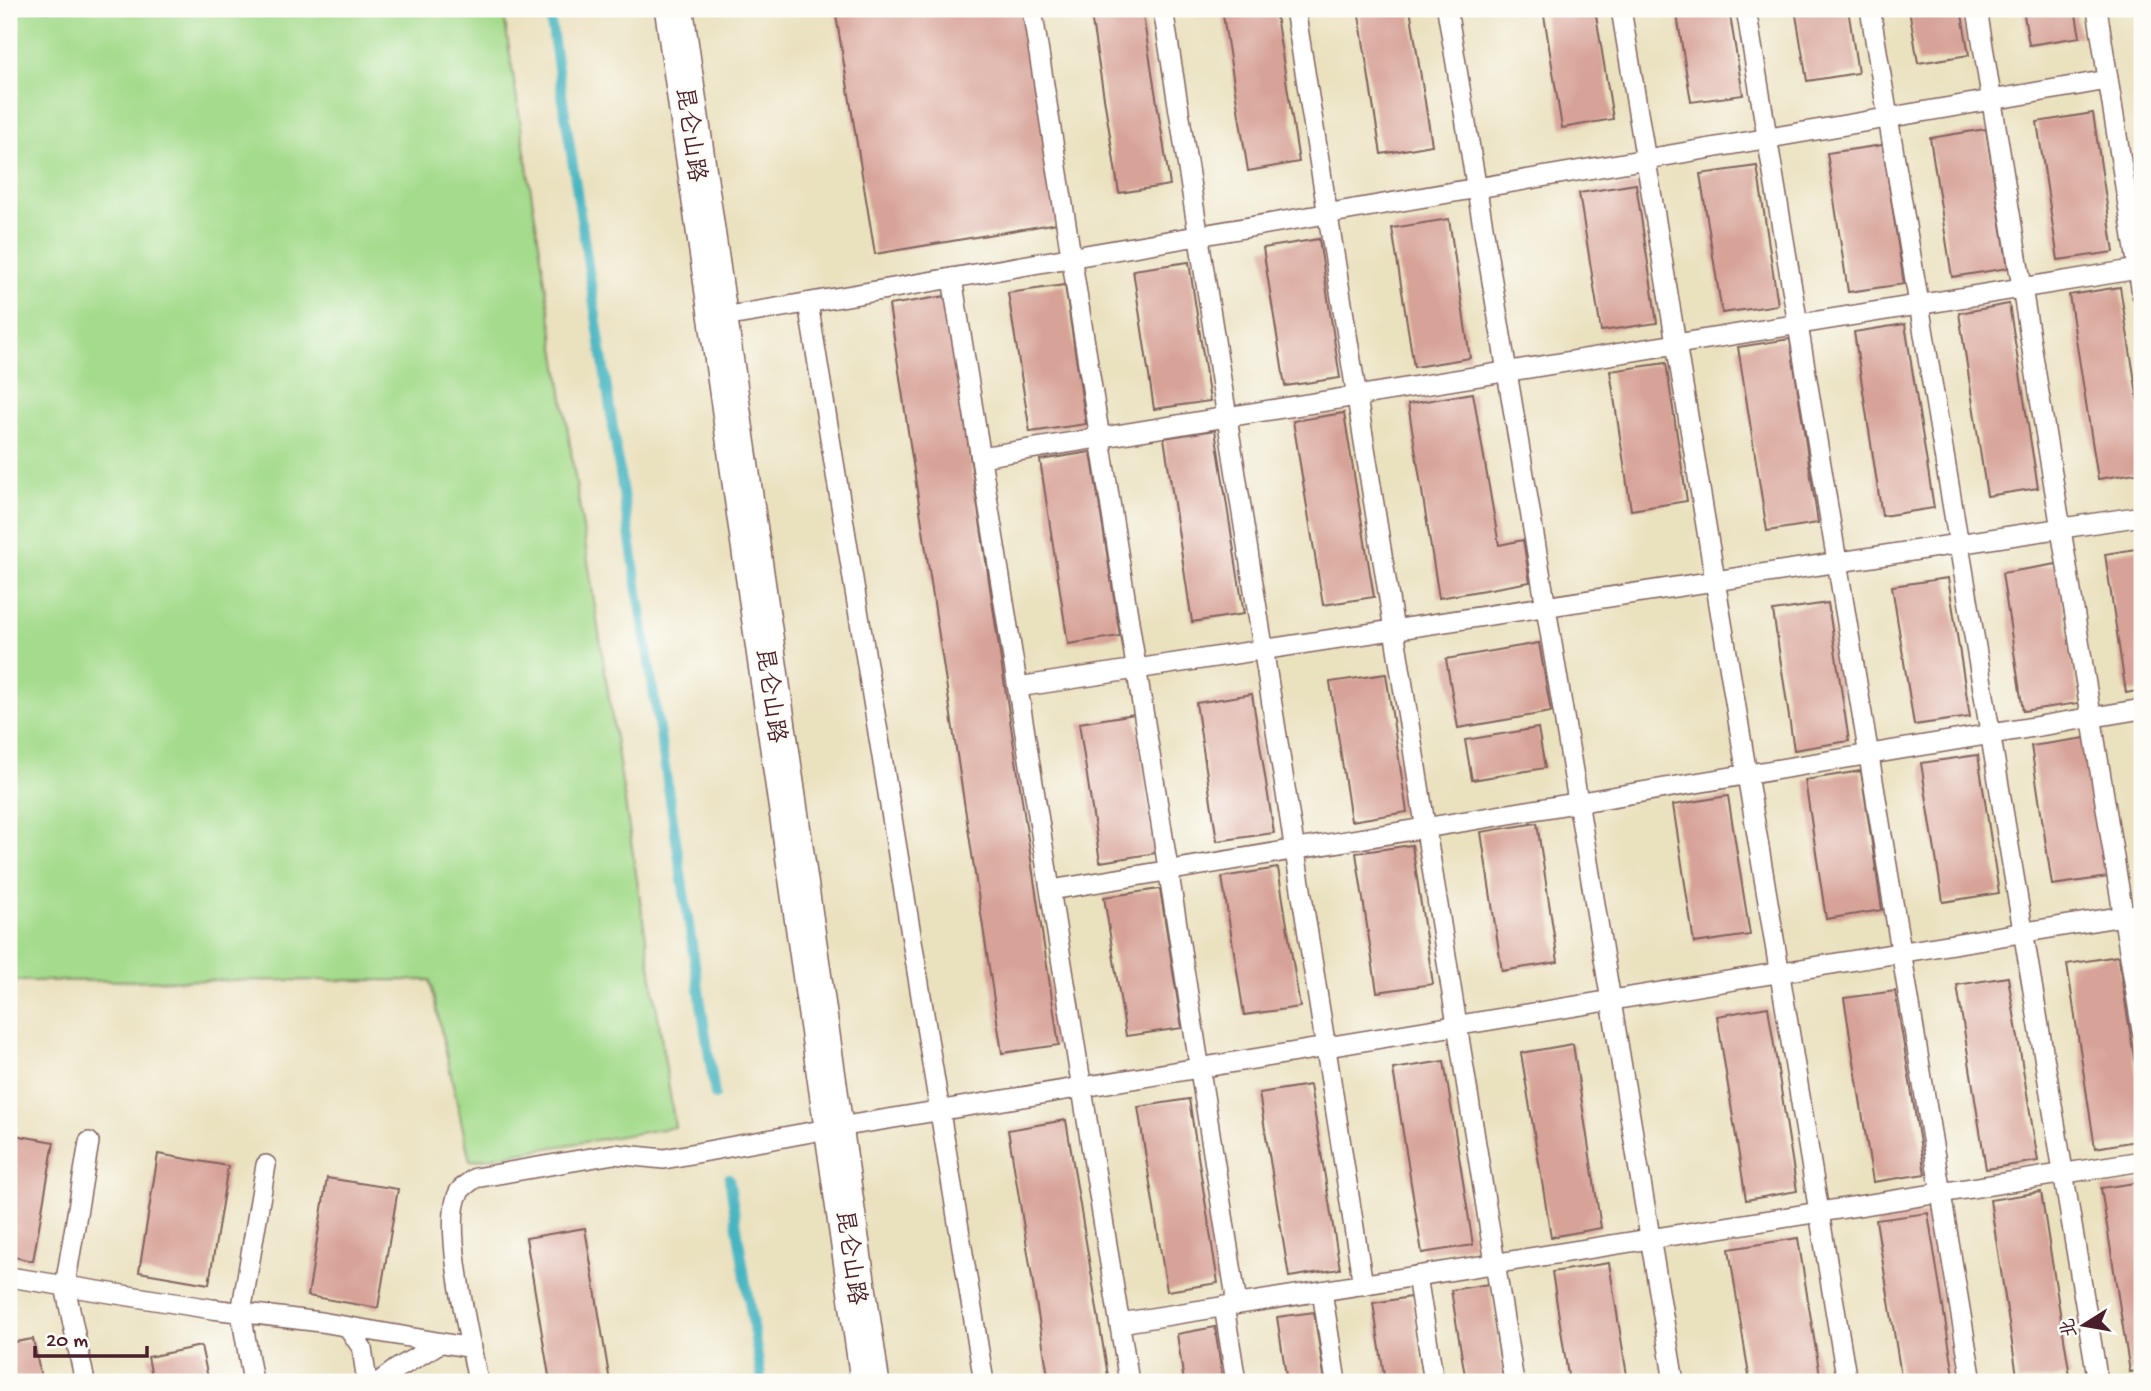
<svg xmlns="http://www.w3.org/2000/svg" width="2151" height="1391" viewBox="0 0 2151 1391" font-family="'Gochi Hand','LXGW WenKai TC',sans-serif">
<rect width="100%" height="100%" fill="#fdfcf7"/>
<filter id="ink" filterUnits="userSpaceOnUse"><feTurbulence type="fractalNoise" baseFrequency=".0143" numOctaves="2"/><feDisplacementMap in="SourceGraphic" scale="14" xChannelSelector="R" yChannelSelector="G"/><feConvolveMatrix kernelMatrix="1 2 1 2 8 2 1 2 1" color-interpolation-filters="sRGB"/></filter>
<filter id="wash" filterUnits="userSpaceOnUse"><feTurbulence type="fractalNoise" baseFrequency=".00686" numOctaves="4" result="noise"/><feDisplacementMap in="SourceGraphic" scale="28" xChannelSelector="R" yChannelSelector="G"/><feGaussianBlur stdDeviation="1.57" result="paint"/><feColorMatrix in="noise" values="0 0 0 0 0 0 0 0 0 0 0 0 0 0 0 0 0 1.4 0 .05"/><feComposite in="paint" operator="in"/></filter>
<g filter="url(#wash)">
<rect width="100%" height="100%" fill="#eae1bf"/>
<!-- green -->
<path fill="#a4db8c" stroke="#777d5c" stroke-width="2" d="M 9,9 L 503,9 L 675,1127 L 470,1161 L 430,980 L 9,981 Z"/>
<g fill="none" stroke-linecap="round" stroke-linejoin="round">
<!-- stream -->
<g stroke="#47b5c1" stroke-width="10">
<path d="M 549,9 L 715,1095"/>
<path d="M 729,1178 L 762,1382"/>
</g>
</g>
<g id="blocks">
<!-- building -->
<g fill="#d7a297">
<path d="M 835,9 L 1029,9 L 1064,222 L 875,254 Z"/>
<path d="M 1090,9 L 1142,9 L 1170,185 L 1119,193 Z"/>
<path d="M 1222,9 L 1275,9 L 1299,162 L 1248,171 Z"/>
<path d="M 1358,9 L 1410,9 L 1432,145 L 1381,154 Z"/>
<path d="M 1543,9 L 1595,9 L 1613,119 L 1562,128 Z"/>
<path d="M 1676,9 L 1729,9 L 1743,95 L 1691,102 Z"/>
<path d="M 1795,9 L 1848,9 L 1858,73 L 1807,81 Z"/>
<path d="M 1909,9 L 1961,9 L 1969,55 L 1918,63 Z"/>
<path d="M 2023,9 L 2075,9 L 2080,37 L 2029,45 Z"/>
<path d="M 2093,113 L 2114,252 L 2058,260 L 2037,122 Z"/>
<path d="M 1986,129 L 2008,268 L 1952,277 L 1930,138 Z"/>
<path d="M 1883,145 L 1904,284 L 1848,292 L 1827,153 Z"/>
<path d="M 1757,166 L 1778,305 L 1722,313 L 1700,174 Z"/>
<path d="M 1636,184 L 1657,323 L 1601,331 L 1579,193 Z"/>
<path d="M 1449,219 L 1470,358 L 1414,367 L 1392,228 Z"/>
<path d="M 1319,239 L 1340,378 L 1285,386 L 1263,248 Z"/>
<path d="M 1189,262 L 1210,401 L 1154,409 L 1133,270 Z"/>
<path d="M 1065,285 L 1086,424 L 1030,432 L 1008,293 Z"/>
<path d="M 2120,287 L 2142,426 L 2142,472 L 2098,479 L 2069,295 Z"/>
<path d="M 946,296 L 1059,1045 L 1002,1053 L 889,305 Z"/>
<path d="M 2009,304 L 2038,488 L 1987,496 L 1959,313 Z"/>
<path d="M 1905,324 L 1934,508 L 1882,516 L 1854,332 Z"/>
<path d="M 1790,339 L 1818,523 L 1767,531 L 1738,347 Z"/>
<path d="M 1666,363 L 1687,501 L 1631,510 L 1610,371 Z"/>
<path d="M 1473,393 L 1499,545 L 1523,540 L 1530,582 L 1439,598 L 1408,404 Z"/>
<path d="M 1344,413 L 1374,597 L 1323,605 L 1293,421 Z"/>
<path d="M 1215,430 L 1244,614 L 1192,622 L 1164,438 Z"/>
<path d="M 1091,452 L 1120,636 L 1068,644 L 1040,460 Z"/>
<path d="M 2142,548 L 2142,690 L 2126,693 L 2105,554 Z"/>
<path d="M 2057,564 L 2079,703 L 2023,711 L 2002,573 Z"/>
<path d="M 1948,578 L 1970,717 L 1914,725 L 1892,586 Z"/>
<path d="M 1828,603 L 1849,741 L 1794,750 L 1773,611 Z"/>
<path d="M 1539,643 L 1551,712 L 1458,728 L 1446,659 Z"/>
<path d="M 1386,674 L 1407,812 L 1351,821 L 1330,682 Z"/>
<path d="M 1252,694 L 1274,833 L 1217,841 L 1196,703 Z"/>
<path d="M 1135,714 L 1156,853 L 1100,862 L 1079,723 Z"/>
<path d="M 1538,728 L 1545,768 L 1472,780 L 1465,740 Z"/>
<path d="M 2086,738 L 2108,877 L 2052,885 L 2031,746 Z"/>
<path d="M 1978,755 L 1999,893 L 1943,902 L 1921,763 Z"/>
<path d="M 1861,771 L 1882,910 L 1826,919 L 1805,780 Z"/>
<path d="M 1728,796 L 1750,935 L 1694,943 L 1673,805 Z"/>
<path d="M 1537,823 L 1558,962 L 1502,971 L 1481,832 Z"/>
<path d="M 1412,845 L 1433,984 L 1377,992 L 1356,853 Z"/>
<path d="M 1278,868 L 1300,1007 L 1244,1015 L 1222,877 Z"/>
<path d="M 1160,889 L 1182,1028 L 1126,1036 L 1104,897 Z"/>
<path d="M 2118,956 L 2142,1108 L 2142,1140 L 2095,1148 L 2067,964 Z"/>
<path d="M 2008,977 L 2038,1161 L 1986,1169 L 1957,985 Z"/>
<path d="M 1895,991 L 1925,1174 L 1873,1182 L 1844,998 Z"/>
<path d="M 1768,1007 L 1797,1191 L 1746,1200 L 1717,1016 Z"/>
<path d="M 1573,1044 L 1601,1228 L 1551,1237 L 1521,1053 Z"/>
<path d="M 1444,1061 L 1473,1245 L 1422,1253 L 1393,1069 Z"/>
<path d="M 1310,1085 L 1340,1269 L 1289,1277 L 1259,1093 Z"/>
<path d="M 1189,1099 L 1218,1283 L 1167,1291 L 1138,1107 Z"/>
<path d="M 1066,1120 L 1109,1382 L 1049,1382 L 1008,1130 Z"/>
<path d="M 9,1134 L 54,1142 L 33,1261 L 9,1256 Z"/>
<path d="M 158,1154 L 228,1166 L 209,1284 L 139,1272 Z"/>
<path d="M 327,1178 L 398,1189 L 378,1308 L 308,1296 Z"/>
<path d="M 2142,1182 L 2142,1370 L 2130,1372 L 2101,1188 Z"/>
<path d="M 2041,1192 L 2070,1376 L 2018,1382 L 1990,1200 Z"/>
<path d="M 1928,1213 L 1955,1382 L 1902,1382 L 1876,1220 Z"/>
<path d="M 585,1228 L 610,1382 L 550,1382 L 526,1238 Z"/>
<path d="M 1798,1238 L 1821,1382 L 1750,1382 L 1729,1249 Z"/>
<path d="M 1609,1263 L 1628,1382 L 1569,1382 L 1552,1272 Z"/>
<path d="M 1489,1284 L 1504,1382 L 1466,1382 L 1451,1290 Z"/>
<path d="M 1411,1297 L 1424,1382 L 1385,1382 L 1373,1303 Z"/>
<path d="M 1314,1312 L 1325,1382 L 1287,1382 L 1277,1317 Z"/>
<path d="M 1215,1327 L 1223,1382 L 1184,1382 L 1177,1334 Z"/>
<path d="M 33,1339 L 42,1382 L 9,1382 L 9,1343 Z"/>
<path d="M 201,1346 L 209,1382 L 153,1382 L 148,1357 Z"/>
</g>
</g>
</g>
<g filter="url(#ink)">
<use href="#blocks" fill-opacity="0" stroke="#82635f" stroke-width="2"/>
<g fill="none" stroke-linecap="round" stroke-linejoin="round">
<defs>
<g id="lane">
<path d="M 1032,9 L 1237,1304"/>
<path d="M 1163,9 L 1363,1285"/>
<path d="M 1295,9 L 1514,1382"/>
<path d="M 1447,9 L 1674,1382"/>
<path d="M 1621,9 L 1847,1382"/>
<path d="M 1746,9 L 1972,1382"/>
<path d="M 1870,9 L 2098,1382"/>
<path d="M 1977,9 L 2142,1031"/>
<path d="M 2097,9 L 2142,294"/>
<path d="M 952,278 L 1129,1382"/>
<path d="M 808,303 L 984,1382"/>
<path d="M 718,318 L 2108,80"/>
<path d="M 981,457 L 2138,269"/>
<path d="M 1018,687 L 2142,516"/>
<path d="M 1051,890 L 2142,709"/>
<path d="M 1417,1276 L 1434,1382"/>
<path d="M 9,1277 L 212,1309 L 321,1322 L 472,1348"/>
<path d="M 1322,1291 L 1336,1382"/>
<path d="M 1224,1306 L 1236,1382"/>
<path d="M 1120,1323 L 2142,1161"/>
<path d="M 348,1327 L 362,1348 L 367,1382"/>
<path d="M 85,1382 L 65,1286 L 89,1142"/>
<path d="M 253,1382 L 241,1313 L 266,1165"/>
<path d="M 379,1382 L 395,1370 L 440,1343"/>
<path d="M 478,1382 C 471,1342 441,1225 459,1192 C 462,1187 470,1182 475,1178 L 614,1154 L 664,1159 L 833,1128 L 2142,913"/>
</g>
<path id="secondary" d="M 674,9 L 870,1382"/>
</defs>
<!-- lane casing -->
<use href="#lane" stroke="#82635f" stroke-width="22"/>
<!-- secondary casing -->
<use href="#secondary" stroke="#82635f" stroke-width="41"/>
<!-- lane -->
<use href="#lane" stroke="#fff" stroke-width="19"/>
<!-- secondary -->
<use href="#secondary" stroke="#fff" stroke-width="38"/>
</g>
</g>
<g text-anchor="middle" stroke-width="6" stroke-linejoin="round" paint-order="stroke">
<!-- street labels -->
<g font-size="24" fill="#4a1f2b" stroke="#fdfcf7">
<text transform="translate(692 134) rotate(82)" y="8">昆仑山路</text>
<text transform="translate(772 695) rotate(82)" y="8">昆仑山路</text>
<text transform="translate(852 1257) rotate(82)" y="8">昆仑山路</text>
</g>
</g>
<!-- margin -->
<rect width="2151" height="1391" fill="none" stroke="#fdfcf7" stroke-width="35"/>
<!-- north arrow -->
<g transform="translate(2084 1325) rotate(259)" stroke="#fdfcf7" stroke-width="5" paint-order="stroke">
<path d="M0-5L12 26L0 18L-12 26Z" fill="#4a1f2b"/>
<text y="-10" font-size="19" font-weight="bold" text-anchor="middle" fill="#4a1f2b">北</text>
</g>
<!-- scale -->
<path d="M35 1346v10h112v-10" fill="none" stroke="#4a1f2b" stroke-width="3.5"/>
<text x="46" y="1346" font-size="21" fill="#4a1f2b" stroke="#fdfcf7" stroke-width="5" paint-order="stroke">20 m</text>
</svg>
